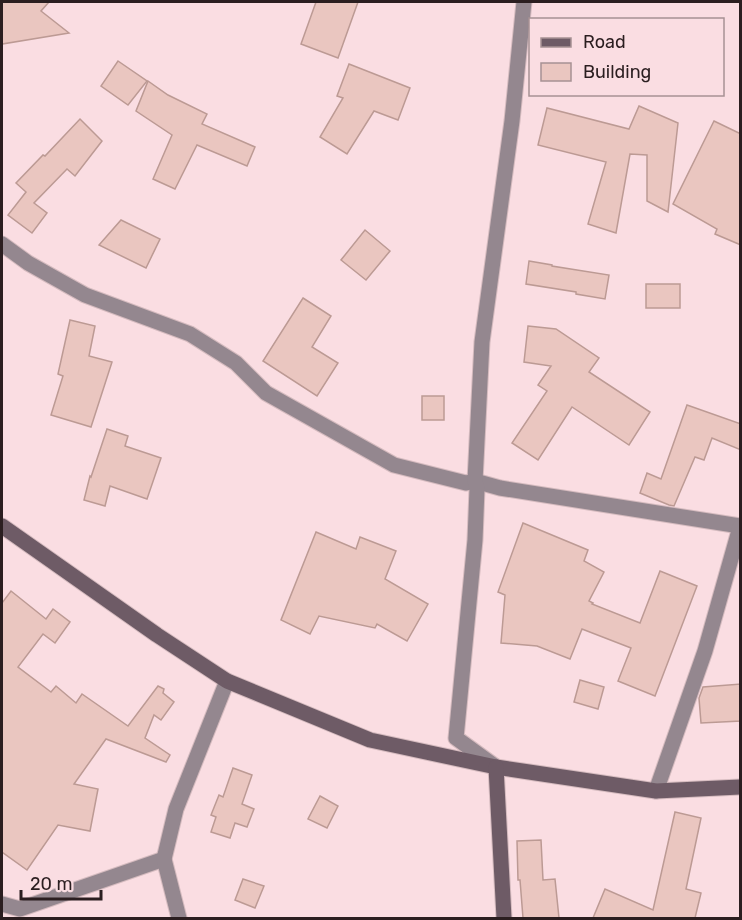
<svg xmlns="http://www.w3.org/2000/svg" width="742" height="920" viewBox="0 0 742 920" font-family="Rubik,sans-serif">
<rect width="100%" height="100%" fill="#fadde2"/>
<!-- building -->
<g fill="#eac6c0" stroke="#bc9a94" stroke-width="1.5">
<path d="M 2,2 L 49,2 L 41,11 L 69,33 L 2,44 Z"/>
<path d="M 316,2 L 358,2 L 338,58 L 301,44 Z"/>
<path d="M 118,61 L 147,81 L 128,105 L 101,86 Z"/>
<path d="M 349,64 L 410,88 L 398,120 L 374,111 L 347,154 L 320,137 L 343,98 L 337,96 Z"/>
<path d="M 148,81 L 168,95 L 207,114 L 202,124 L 255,147 L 247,166 L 197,145 L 175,189 L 153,179 L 172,135 L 136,111 Z"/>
<path d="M 639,106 L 678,123 L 668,212 L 647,201 L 647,155 L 630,154 L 616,233 L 588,224 L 606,162 L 538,145 L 547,108 L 629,129 Z"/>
<path d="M 80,119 L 102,141 L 75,176 L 67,169 L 34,203 L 47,213 L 32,233 L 8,215 L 26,192 L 16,183 L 43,155 L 45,156 Z"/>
<path d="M 714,121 L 741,134 L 741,245 L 715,234 L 717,229 L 673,204 Z"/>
<path d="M 121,220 L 160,239 L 146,268 L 99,245 Z"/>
<path d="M 365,230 L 390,251 L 366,280 L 341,260 Z"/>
<path d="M 529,261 L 552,265 L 552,266 L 609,275 L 605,299 L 576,294 L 576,292 L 526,284 Z"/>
<rect x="646" y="284" width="34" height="24"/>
<path d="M 303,298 L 331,316 L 312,347 L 338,363 L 317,396 L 263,361 Z"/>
<path d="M 70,320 L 95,326 L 89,356 L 112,362 L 91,427 L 51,415 L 63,376 L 58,374 Z"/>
<path d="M 528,326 L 556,329 L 599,358 L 589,372 L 650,412 L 629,445 L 572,407 L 538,460 L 512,443 L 547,391 L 538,385 L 551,366 L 524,362 Z"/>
<rect x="422" y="396" width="22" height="24"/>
<path d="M 687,405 L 741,424 L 741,450 L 712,438 L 704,460 L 695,457 L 674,506 L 669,505 L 640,493 L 647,473 L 661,479 Z"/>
<path d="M 107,429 L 128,436 L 125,446 L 161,458 L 147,499 L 110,486 L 105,506 L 84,500 L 90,476 L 91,477 Z"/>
<path d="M 523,523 L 588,550 L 584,561 L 604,572 L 589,601 L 593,603 L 592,604 L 640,623 L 660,571 L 697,586 L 655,696 L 618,681 L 631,648 L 582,629 L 570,659 L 537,646 L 501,643 L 505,595 L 498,592 Z"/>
<path d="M 316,532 L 356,549 L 360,537 L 396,551 L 385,579 L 428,604 L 407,641 L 377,624 L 375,628 L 319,616 L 310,634 L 281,620 Z"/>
<path d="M 11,591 L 46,619 L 53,609 L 70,622 L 55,643 L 43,634 L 18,667 L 51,692 L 56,686 L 76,703 L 82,694 L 128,726 L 158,686 L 164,689 L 163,693 L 174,702 L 161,720 L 154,715 L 145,738 L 170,755 L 166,762 L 106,739 L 74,784 L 98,789 L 90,831 L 58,825 L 27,870 L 2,852 L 2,603 Z"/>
<path d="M 580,680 L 604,687 L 598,709 L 574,702 Z"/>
<path d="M 741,684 L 741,721 L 701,723 L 699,698 L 703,687 Z"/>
<path d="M 233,768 L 252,775 L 242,804 L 254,809 L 247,827 L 235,823 L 230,838 L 211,832 L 216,817 L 211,815 L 219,795 L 223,797 Z"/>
<path d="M 320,796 L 338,806 L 327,828 L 308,819 Z"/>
<path d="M 675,812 L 701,818 L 686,889 L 701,893 L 695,918 L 593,918 L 605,889 L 653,910 Z"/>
<path d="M 541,840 L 543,880 L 555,879 L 559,918 L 523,918 L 520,880 L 518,880 L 517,841 Z"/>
<path d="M 243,879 L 264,886 L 255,908 L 235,900 Z"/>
</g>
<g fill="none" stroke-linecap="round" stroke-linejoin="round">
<defs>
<g id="street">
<path d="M 2,244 L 28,263 L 85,295 L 190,334 L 236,363 L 266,393 L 394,465 L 466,483 L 475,481 L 500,488 L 740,526"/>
<path d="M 496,767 L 456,738 L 475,540 L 477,489 L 475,481 L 482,342 L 512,121 L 524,2"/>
<path d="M 656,791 L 705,651 L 740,527"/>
<path d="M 2,904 L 20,909 L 164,859"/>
<path d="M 179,918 L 164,859 L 176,809 L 227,681"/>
</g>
<g id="secondary">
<path d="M 2,526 L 157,635 L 227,681 L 370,740 L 496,767 L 656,791 L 740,787"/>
<path d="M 496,767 L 504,918"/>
</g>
</defs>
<!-- street casing -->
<use href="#street" stroke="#d5bbbf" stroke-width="17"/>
<!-- secondary casing -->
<use href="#secondary" stroke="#d5bbbf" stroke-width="17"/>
<!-- street -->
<use href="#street" stroke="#94878f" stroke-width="15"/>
<!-- secondary -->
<use href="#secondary" stroke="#6e5b66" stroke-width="15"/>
</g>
<!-- border -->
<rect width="742" height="920" fill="none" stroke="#2b1e20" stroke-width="6"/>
<!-- legend -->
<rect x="529" y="18" width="195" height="78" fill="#fadde2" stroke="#a79194" stroke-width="1.5"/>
<rect x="541" y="38" width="30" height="9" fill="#6e5b66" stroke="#a79194" stroke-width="1.5"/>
<text x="583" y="48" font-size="18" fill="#2b1e20">Road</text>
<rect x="541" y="63" width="30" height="18" fill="#eac6c0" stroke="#a79194" stroke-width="1.5"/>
<text x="583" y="78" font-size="18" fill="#2b1e20">Building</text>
<!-- scale -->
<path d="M21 890v9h80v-9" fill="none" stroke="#2b1e20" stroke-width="3"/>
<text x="30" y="890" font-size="18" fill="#2b1e20" stroke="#fadde2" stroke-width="4.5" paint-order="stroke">20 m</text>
</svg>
